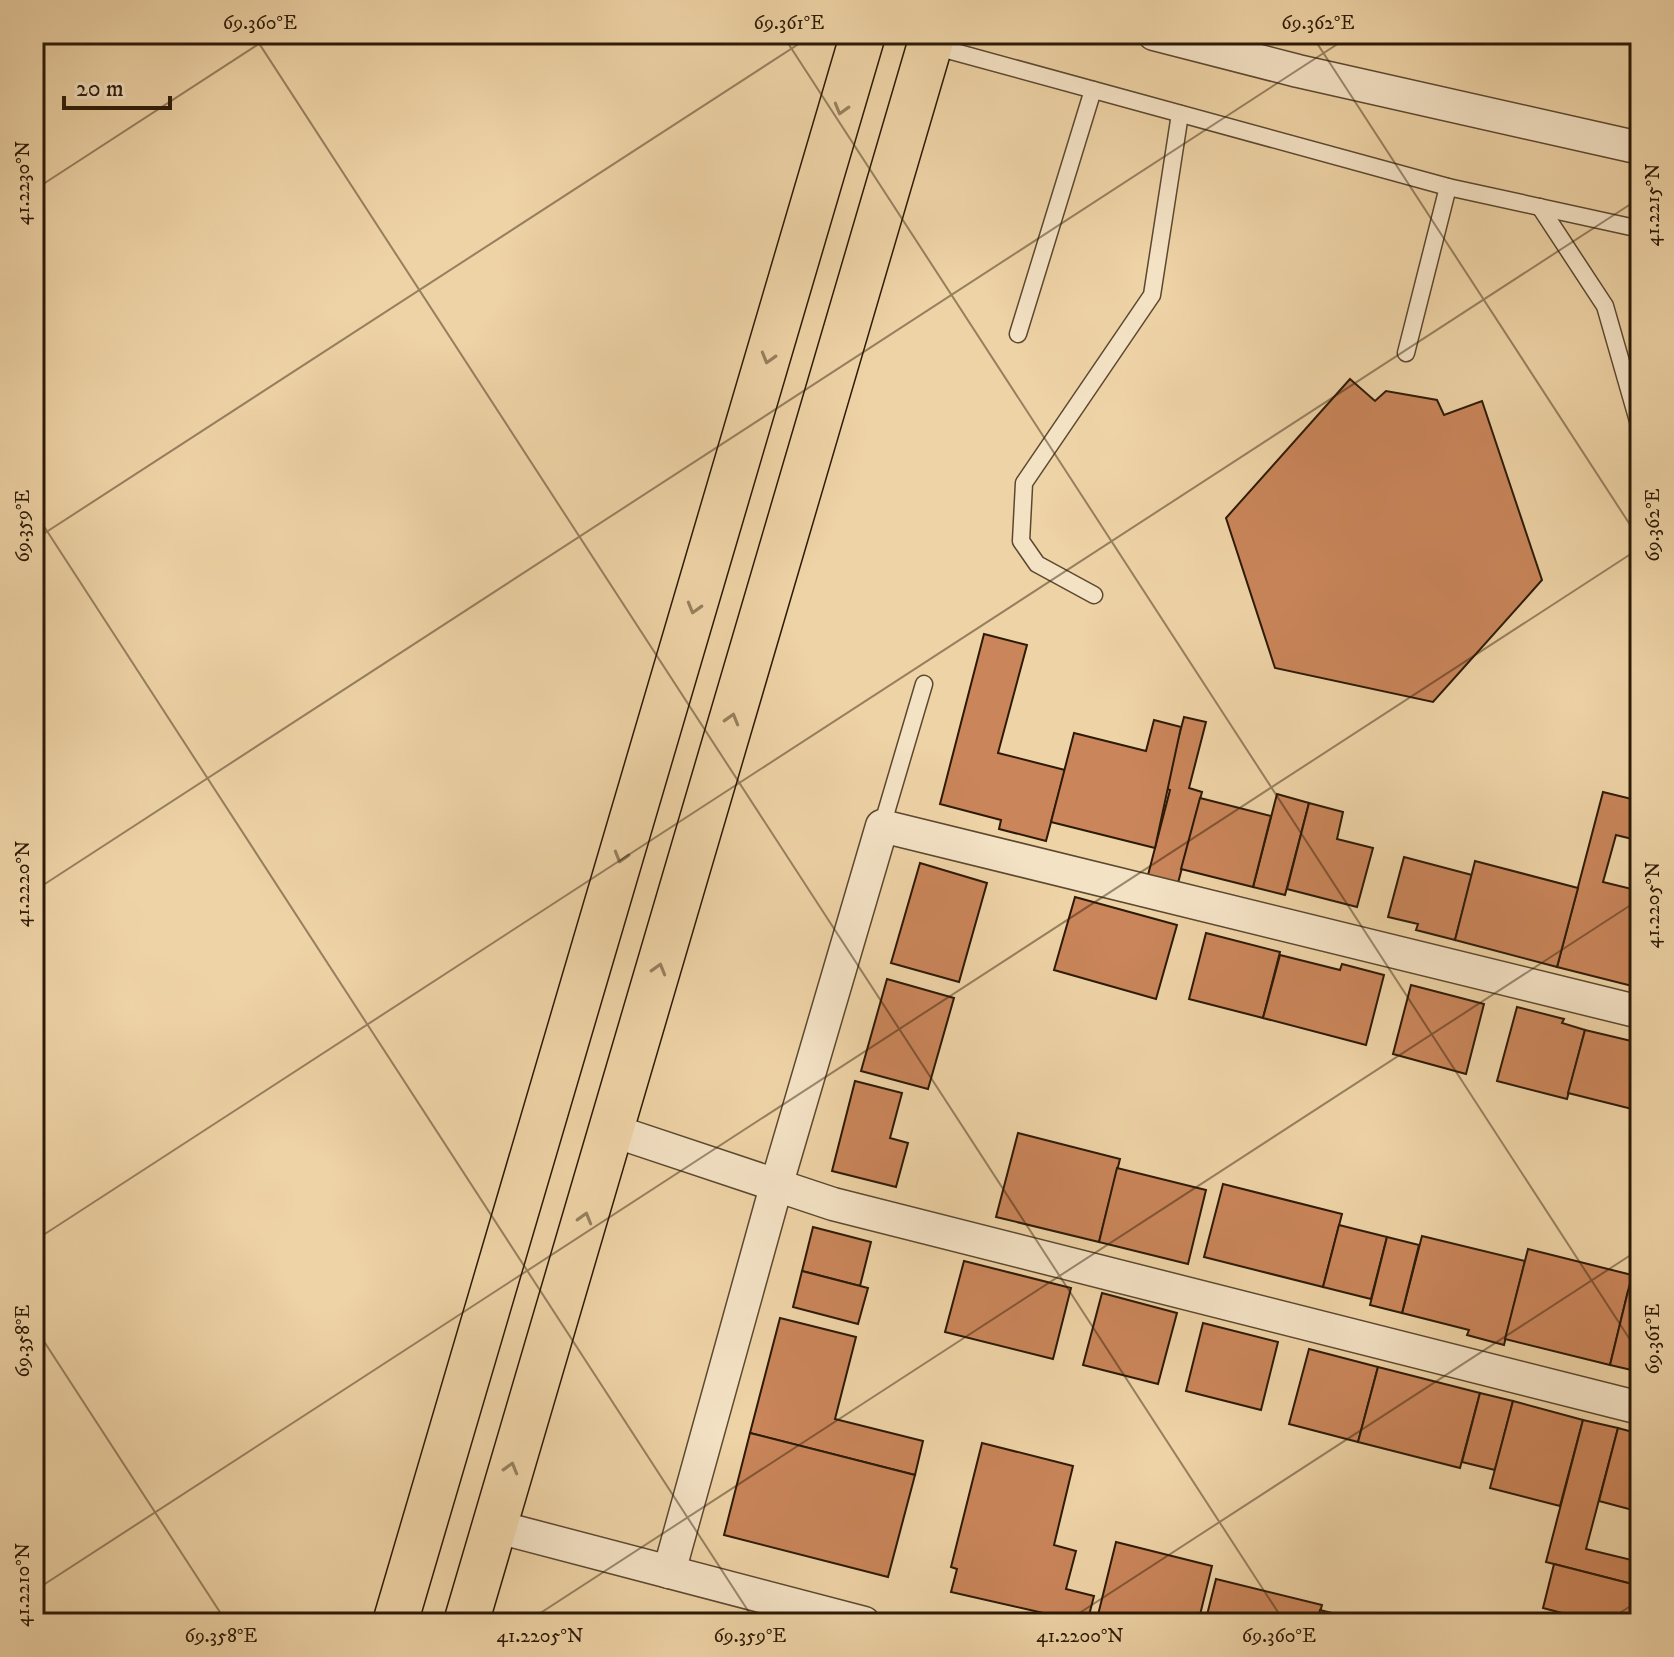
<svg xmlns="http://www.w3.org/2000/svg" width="1674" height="1657" viewBox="0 0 1674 1657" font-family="'IM FELL DW Pica',serif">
<rect width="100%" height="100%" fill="#eed3a6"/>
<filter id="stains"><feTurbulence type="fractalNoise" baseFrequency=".0025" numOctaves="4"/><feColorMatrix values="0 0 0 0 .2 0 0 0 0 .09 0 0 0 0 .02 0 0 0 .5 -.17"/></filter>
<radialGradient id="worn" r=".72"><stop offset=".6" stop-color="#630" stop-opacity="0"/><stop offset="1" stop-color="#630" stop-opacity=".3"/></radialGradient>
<!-- building -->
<g fill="#ca855a" stroke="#2c1a07" stroke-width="2">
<path d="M 1350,379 L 1375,401 L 1386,391 L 1437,400 L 1444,415 L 1482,401 L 1542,580 L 1433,702 L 1275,668 L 1226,518 Z"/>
<path d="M 984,634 L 1027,645 L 998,753 L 1065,770 L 1046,841 L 999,829 L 1001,820 L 940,804 Z"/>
<path d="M 1184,717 L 1206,722 L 1189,788 L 1202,792 L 1178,883 L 1148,875 L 1170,790 L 1165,788 Z"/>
<path d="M 1154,720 L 1181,727 L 1155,848 L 1051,822 L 1074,733 L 1146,751 Z"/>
<path d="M 1603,792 L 1640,801 L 1640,841 L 1616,835 L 1603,882 L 1640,891 L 1640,988 L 1557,967 Z"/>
<path d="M 1277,794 L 1309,803 L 1285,895 L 1253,887 Z"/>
<path d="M 1200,798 L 1271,816 L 1253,887 L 1181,869 Z"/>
<path d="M 1309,803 L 1343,812 L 1337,839 L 1373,848 L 1357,907 L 1287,889 Z"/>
<path d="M 1404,857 L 1472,875 L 1455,940 L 1416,930 L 1418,924 L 1388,917 Z"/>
<path d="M 1475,861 L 1578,888 L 1557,967 L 1455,940 Z"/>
<path d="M 920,863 L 987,883 L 959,982 L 891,963 Z"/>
<path d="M 1075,897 L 1177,925 L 1156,999 L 1054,970 Z"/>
<path d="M 1206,933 L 1280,952 L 1263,1018 L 1189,999 Z"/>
<path d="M 1280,955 L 1340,970 L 1342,964 L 1384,975 L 1366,1045 L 1263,1018 Z"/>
<path d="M 887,979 L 954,998 L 928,1089 L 861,1071 Z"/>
<path d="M 1411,985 L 1484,1004 L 1466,1074 L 1393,1054 Z"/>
<path d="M 1517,1007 L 1564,1019 L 1562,1023 L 1585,1030 L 1567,1099 L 1497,1081 Z"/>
<path d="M 1585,1030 L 1640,1043 L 1640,1111 L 1568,1093 Z"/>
<path d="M 855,1081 L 902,1093 L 890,1138 L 908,1143 L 896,1187 L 832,1171 Z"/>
<path d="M 1018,1133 L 1120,1159 L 1099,1242 L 996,1217 Z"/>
<path d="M 1117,1168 L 1206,1190 L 1188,1264 L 1099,1242 Z"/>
<path d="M 1223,1184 L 1342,1214 L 1323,1287 L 1204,1257 Z"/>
<path d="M 1339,1225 L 1387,1237 L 1371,1299 L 1323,1287 Z"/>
<path d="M 813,1227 L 871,1242 L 860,1286 L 802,1271 Z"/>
<path d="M 1422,1236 L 1525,1261 L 1504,1345 L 1467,1335 L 1469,1330 L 1402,1313 Z"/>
<path d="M 1387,1237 L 1419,1245 L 1402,1313 L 1370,1305 Z"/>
<path d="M 1528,1249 L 1632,1275 L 1610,1365 L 1505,1339 Z"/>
<path d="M 964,1261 L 1071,1288 L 1053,1359 L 945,1332 Z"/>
<path d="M 802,1271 L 868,1288 L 858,1324 L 793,1307 Z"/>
<path d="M 1628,1291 L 1640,1294 L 1640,1372 L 1610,1365 Z"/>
<path d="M 1102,1293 L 1177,1313 L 1158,1384 L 1083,1365 Z"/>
<path d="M 780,1318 L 856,1337 L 835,1419 L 923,1441 L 915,1475 L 750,1433 Z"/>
<path d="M 1203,1323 L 1278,1342 L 1261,1410 L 1186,1391 Z"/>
<path d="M 1309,1349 L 1378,1367 L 1358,1442 L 1289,1424 Z"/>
<path d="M 1378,1367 L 1480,1393 L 1460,1468 L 1358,1442 Z"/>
<path d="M 1480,1393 L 1513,1401 L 1495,1470 L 1462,1462 Z"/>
<path d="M 1513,1401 L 1583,1420 L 1560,1506 L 1490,1488 Z"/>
<path d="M 1583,1420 L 1618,1428 L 1586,1549 L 1640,1562 L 1640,1586 L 1546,1562 Z"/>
<path d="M 1618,1428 L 1640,1434 L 1640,1512 L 1599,1501 Z"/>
<path d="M 750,1433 L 915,1475 L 888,1577 L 724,1535 Z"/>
<path d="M 982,1443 L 1073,1466 L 1054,1545 L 1076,1551 L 1066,1589 L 1094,1596 L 1087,1623 L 951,1592 L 957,1569 L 951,1567 Z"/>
<path d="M 1116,1542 L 1212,1566 L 1198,1623 L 1096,1623 Z"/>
<path d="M 1554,1564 L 1640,1586 L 1639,1623 L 1600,1623 L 1543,1608 Z"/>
<path d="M 1216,1579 L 1322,1605 L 1317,1623 L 1205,1623 Z"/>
<path d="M 1320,1610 L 1371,1623 L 1317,1623 Z"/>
</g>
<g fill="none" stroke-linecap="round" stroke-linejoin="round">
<defs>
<g id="lane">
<path d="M 933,46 L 1448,187 L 1640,229"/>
<path d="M 1540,207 L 1605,306 L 1640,428"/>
<path d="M 1018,334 L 1093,90"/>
<path d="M 1406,353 L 1448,187"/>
<path d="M 1094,595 L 1037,564 L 1021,541 L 1024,483 L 1152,295 L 1180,114"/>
<path d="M 882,826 L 924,684"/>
</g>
<g id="street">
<path d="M 1154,34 L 1298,71 L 1640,148"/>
<path d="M 611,1130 L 833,1204 L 1640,1408"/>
<path d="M 494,1526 L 864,1623"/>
<path d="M 669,1572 L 777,1183 L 882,826 L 1640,1012"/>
</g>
<g id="highway">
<path d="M 395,1623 L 863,34"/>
<path d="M 466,1623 L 933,34"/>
</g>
</defs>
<!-- lane casing -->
<use href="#lane" stroke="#5c482f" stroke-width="19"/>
<!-- street casing -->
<use href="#street" stroke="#5c482f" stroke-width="35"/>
<!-- highway casing -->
<use href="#highway" stroke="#2c1a07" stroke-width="47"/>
<!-- lane -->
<use href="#lane" stroke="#f4e2c5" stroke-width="16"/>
<!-- street -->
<use href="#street" stroke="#f4e2c5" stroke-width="32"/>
<!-- highway -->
<use href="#highway" stroke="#eed3a6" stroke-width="44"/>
</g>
<!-- one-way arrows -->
<defs><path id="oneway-chevron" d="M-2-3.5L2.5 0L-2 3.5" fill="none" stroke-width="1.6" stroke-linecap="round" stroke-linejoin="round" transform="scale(2)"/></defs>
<g stroke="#97805e">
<use href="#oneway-chevron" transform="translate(841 109) rotate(106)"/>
<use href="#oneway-chevron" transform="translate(768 358) rotate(106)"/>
<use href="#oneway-chevron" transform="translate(694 608) rotate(106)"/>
<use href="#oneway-chevron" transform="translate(732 719) rotate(-74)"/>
<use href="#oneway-chevron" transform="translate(621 857) rotate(106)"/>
<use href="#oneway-chevron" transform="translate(659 969) rotate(-74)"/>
<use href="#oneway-chevron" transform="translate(585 1218) rotate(-74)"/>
<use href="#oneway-chevron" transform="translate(511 1468) rotate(-74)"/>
</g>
<!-- ticks -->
<path fill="none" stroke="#2c1a07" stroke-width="2" stroke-opacity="0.45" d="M 253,34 L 1285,1623M 782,34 L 1640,1355M 1311,34 L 1640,540M 34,190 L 274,34M 34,511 L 756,1623M 34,540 L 814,34M 34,891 L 1353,34M 34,1241 L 1640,198M 34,1326 L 227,1623M 34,1591 L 1640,548M 525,1623 L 1640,899M 1064,1623 L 1640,1249M 1604,1623 L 1640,1600"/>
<!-- margin -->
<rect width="1674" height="1657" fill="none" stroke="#eed3a6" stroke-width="88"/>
<!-- scale -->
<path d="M64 96v12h106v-12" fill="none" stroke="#2c1a07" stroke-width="4"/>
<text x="76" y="96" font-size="24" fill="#2c1a07" stroke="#f4e2c5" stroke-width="6" paint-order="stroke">20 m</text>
<rect x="44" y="44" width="1586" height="1569" fill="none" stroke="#2c1a07" stroke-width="3"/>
<g font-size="20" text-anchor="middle" fill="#2c1a07">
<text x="260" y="29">69.360°E</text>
<text x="789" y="29">69.361°E</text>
<text x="1318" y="29">69.362°E</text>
<text transform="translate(22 183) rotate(-90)" y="7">41.2230°N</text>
<text transform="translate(1652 205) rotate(-90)" y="7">41.2215°N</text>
<text transform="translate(1652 525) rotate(-90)" y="7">69.362°E</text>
<text transform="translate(22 526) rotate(-90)" y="7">69.359°E</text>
<text transform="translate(22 884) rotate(-90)" y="7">41.2220°N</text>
<text transform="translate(1652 905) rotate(-90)" y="7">41.2205°N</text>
<text transform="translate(1652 1339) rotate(-90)" y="7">69.361°E</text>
<text transform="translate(22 1341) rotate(-90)" y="7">69.358°E</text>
<text transform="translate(22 1585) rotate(-90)" y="7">41.2210°N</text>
<text x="221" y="1642">69.358°E</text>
<text x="540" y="1642">41.2205°N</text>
<text x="750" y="1642">69.359°E</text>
<text x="1080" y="1642">41.2200°N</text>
<text x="1279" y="1642">69.360°E</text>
</g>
<rect width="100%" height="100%" filter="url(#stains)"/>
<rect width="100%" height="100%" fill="url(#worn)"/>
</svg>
